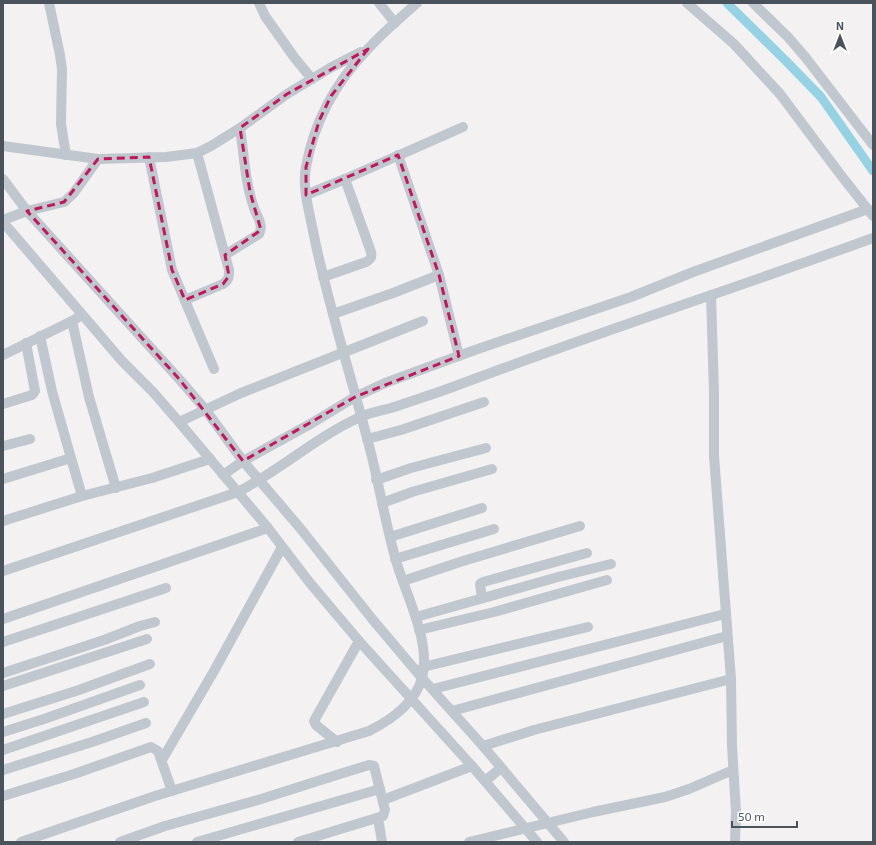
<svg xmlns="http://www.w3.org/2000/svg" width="876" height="845" viewBox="0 0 876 845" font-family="'Exo 2',sans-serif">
<rect width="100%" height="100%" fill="#f3f1f1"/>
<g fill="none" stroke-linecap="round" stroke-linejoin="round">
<!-- canal -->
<path stroke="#95d2e4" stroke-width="9" d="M 727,3 L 786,61 L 821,97 L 873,171"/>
<!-- minor -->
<g stroke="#c0c7ce" stroke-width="10">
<path d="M 49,3 L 60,55 L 62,69 L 61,124 L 66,155"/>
<path d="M 259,3 L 265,16 L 294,57 L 312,79"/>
<path d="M 379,3 L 395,23"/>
<path d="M 687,3 L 734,44 L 780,94 L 840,174 L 873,216"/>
<path d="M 753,3 L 788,37 L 806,58 L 873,145"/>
<path d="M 3,146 L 98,159 L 166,157 L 197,153 L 211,146 L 240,128 L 287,94 L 330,68 L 361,52"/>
<path d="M 398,155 L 439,275 L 459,356"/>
<path d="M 149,157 L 172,270 L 214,369"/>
<path d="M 3,179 L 27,211 L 180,380 L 205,409 L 243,461 L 300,528 L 373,620 L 422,678 L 483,746 L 564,842"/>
<path d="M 306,195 L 345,179 L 463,127"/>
<path d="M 3,220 L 27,211 L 64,202 L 73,194 L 98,159"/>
<path d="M 3,222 L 122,361 L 153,392 L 179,422 L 268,528 L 310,583 L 359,641 L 472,766 L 537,842"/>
<path d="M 225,255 L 259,234 C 264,225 257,217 254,208 C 245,183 244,154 240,128"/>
<path d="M 323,277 L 366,262 C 371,259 372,257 371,252 L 345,179"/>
<path d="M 711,295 L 714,393 L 714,456 L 731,679 L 732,746 L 736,812 L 735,842"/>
<path d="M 185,300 L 223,284 C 229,280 229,277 229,270 L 197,153"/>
<path d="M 333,314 L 393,293 L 439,275"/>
<path d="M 82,315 L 72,321 L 89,397 L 116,488"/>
<path d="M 40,336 L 52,391 L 71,458"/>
<path d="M 3,355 L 72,321"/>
<path d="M 3,404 L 32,395 L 35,391 L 26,343"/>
<path d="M 179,422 L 241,393 L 423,321"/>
<path d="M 367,439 L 401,430 L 484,402"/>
<path d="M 3,446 L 30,439"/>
<path d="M 223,475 L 243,461 L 312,423 L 355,397 L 385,383 L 472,351 L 631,297 L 693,272 L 868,209"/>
<path d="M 3,479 L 71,458 L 82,496"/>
<path d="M 376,480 L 411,468 L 486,448"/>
<path d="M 382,503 L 412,492 L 492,469"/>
<path d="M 3,521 L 82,496 L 152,478 L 210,459"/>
<path d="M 390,537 L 482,508"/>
<path d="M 395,559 L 494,529"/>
<path d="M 3,571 L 238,492 C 280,470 315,438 358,418 C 368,413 380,411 391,408 C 411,401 431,395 450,388 C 590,335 733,289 873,238"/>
<path d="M 403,581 L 463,561 L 580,526"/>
<path d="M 482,598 L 480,584 L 483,582 L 587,553"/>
<path d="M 416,617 L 558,577 L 611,564"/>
<path d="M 3,619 L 268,528"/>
<path d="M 419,630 L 494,612 L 607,580"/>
<path d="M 3,642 L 166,588"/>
<path d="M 423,667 L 588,627"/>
<path d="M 3,673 L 104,640 L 140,626 L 155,622"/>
<path d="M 3,686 L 147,639"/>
<path d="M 433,689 L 725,614"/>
<path d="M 452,711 L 727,636"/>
<path d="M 3,714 L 76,691 L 150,664"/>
<path d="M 3,732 L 44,719 L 140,685"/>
<path d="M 337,742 L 316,725 L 314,721 L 359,641"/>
<path d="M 483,746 L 534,730 L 731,679"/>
<path d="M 3,750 L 144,702"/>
<path d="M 162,760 L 214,671 L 282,547"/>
<path d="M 3,770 L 92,742 L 146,723"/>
<path d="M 485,781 L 501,768"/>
<path d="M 3,796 L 74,774 L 151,747 L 158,751 L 172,791"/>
<path d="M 383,800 L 472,766"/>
<path d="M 378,818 L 382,842"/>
<path d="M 21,842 L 155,796 L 369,731 C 391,720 415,703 422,678 C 432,641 404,592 395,557 C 384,518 378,477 367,438 C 349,369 327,301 313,231 C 309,210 302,187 306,167 C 314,122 336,82 367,50 C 382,33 400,18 417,3"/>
<path d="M 120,842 L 165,826 L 258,800 L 343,773 L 369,765 L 374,766 L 385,810 L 383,816 L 298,842"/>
<path d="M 197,842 L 380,789"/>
<path d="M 469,842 L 593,812 L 665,797 L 689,789 L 733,770"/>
</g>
</g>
<!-- marked area -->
<path fill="none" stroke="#c2185b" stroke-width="3" stroke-dasharray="8 5" stroke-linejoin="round" d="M 368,49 L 331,96 L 319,121 L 306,167 L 306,195 L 398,155 L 439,275 L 459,356 L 355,397 L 243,461 L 180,380 L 27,211 L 64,202 L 98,159 L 149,157 L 172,270 L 185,300 L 223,284 L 229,276 L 225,255 L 261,230 L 250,192 L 240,128 L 287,94 Z"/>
<!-- border -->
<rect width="876" height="845" fill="none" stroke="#4a535c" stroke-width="8"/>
<!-- north arrow -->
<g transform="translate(840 36)" stroke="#ffffff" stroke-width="3" paint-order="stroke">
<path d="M0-3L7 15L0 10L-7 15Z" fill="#4a535c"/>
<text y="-6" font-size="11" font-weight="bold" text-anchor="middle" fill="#4a535c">N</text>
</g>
<!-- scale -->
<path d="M732 821v6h65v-6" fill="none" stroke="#4a535c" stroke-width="2"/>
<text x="738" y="821" font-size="12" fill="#4a535c" stroke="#ffffff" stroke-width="3" paint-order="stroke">50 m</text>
</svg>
